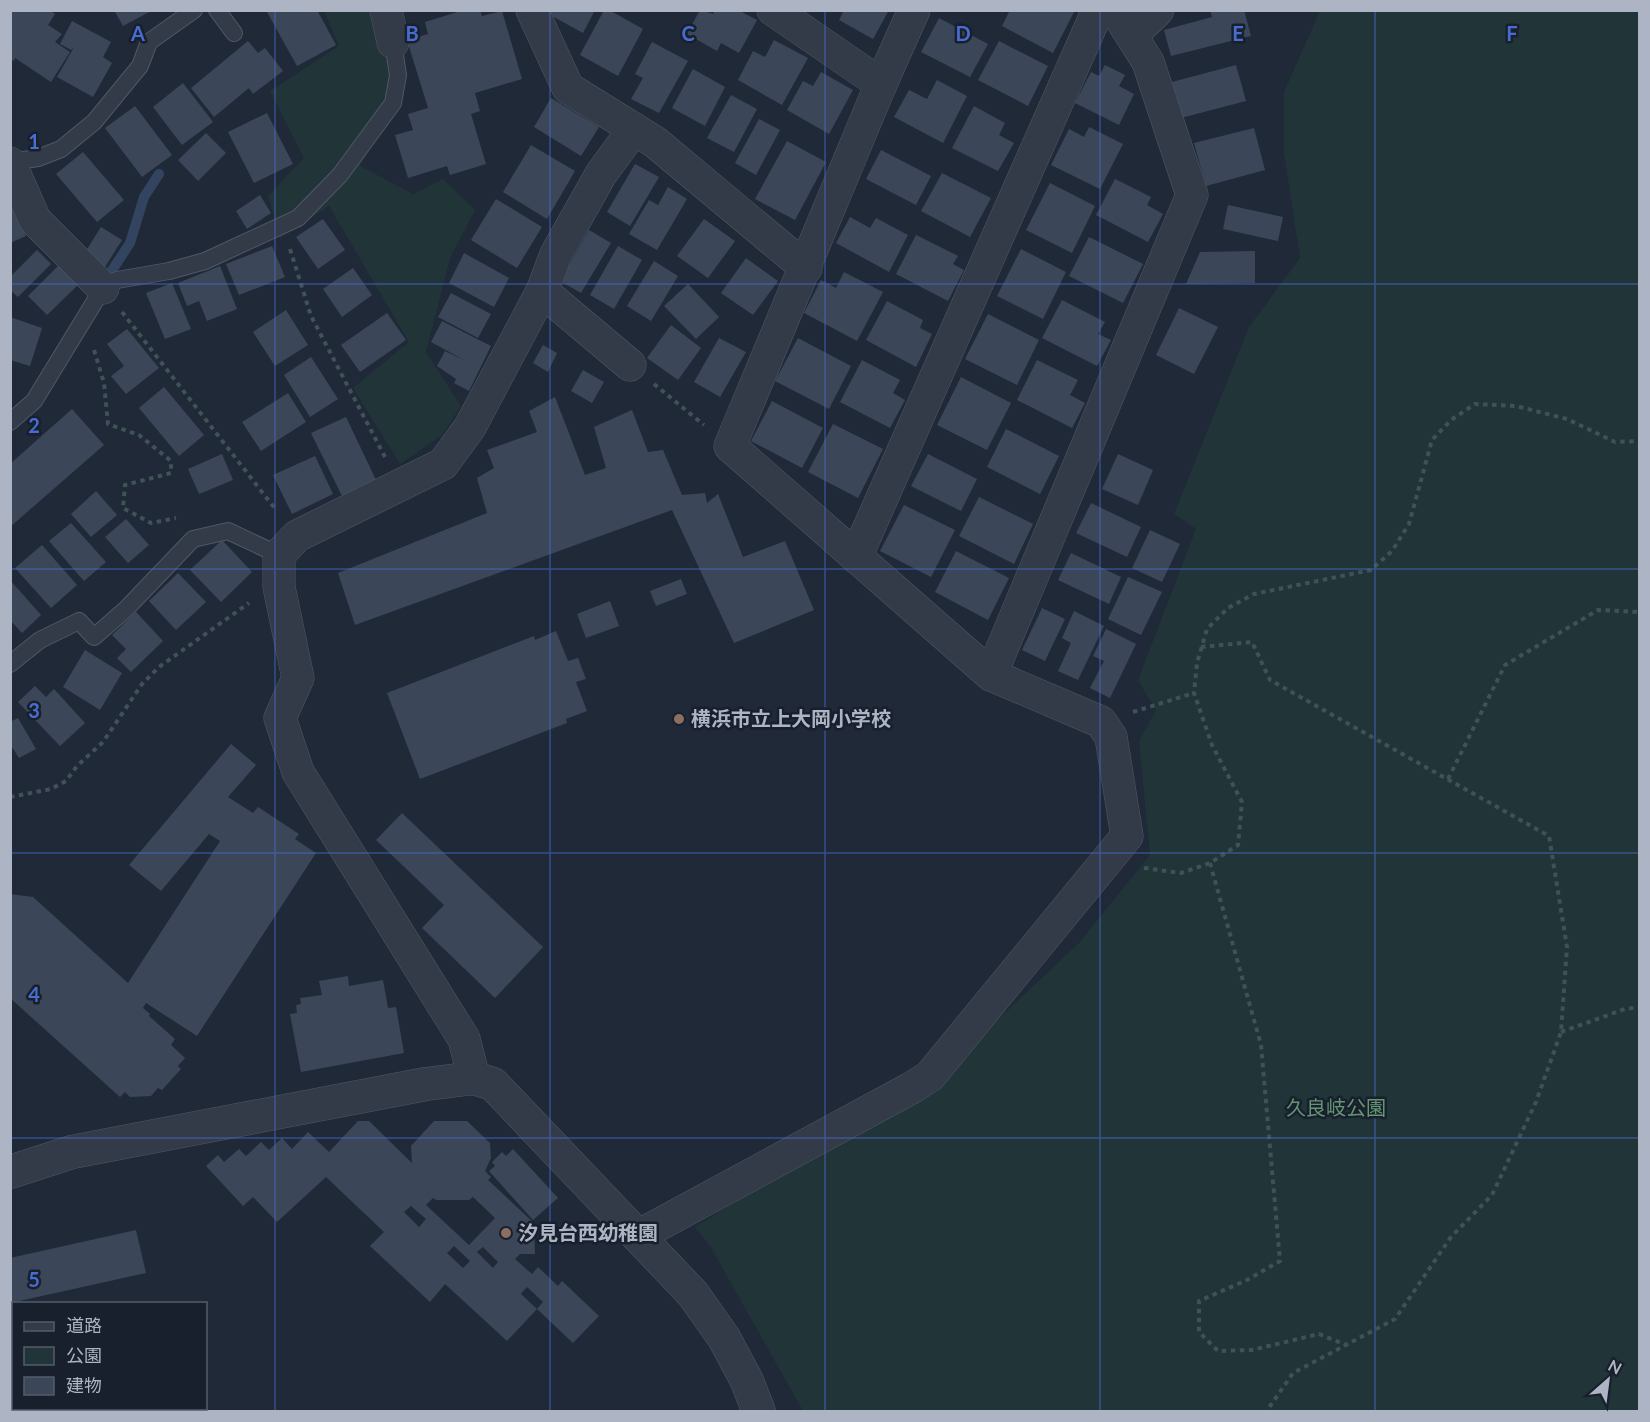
<svg xmlns="http://www.w3.org/2000/svg" width="1650" height="1422" viewBox="0 0 1650 1422" font-family="Lato,'Noto Sans JP',sans-serif">
<rect width="100%" height="100%" fill="#1f2938"/>
<!-- green -->
<g fill="#213539">
<path d="M 324,11 L 375,11 L 399,95 L 360,166 L 413,194 L 443,179 L 475,210 L 450,258 L 426,352 L 461,406 L 442,435 L 400,464 L 353,388 L 409,342 L 329,206 L 280,238 L 268,196 L 304,158 L 270,91 L 339,46 Z"/>
<path d="M 1320,11 L 1639,11 L 1639,1411 L 803,1411 L 710,1246 L 695,1227 L 888,1107 L 978,1038 L 1079,943 L 1150,855 L 1139,741 L 1156,710 L 1138,680 L 1196,529 L 1174,514 L 1249,327 L 1300,258 L 1284,152 L 1284,92 Z"/>
</g>
<g fill="none" stroke-linecap="round" stroke-linejoin="round">
<!-- stream -->
<path stroke="#324460" stroke-width="10" d="M 109,275 L 130,243 L 144,197 L 159,174"/>
</g>
<!-- building -->
<g fill="#3b4758" fill-rule="evenodd">
<path d="M 10,10 L 50,10 L 55,14 L 48,25 L 62,34 L 55,42 L 70,52 L 51,82 L 15,58 L 14,61 L 10,59 Z"/>
<path d="M 114,10 L 153,10 L 123,26 Z"/>
<path d="M 269,10 L 317,10 L 336,45 L 297,66 L 267,12 Z"/>
<path d="M 464,10 L 480,10 L 482,16 L 502,11 L 522,79 L 475,93 L 480,111 L 471,114 L 486,164 L 450,175 L 447,166 L 408,178 L 395,135 L 413,130 L 408,114 L 428,108 L 407,40 L 428,34 L 425,22 Z"/>
<path d="M 541,10 L 595,10 L 583,33 Z"/>
<path d="M 604,10 L 609,10 L 643,29 L 618,76 L 580,55 Z"/>
<path d="M 700,10 L 713,14 L 715,10 L 738,10 L 757,20 L 739,53 L 721,43 L 717,51 L 687,34 Z"/>
<path d="M 844,10 L 889,10 L 873,39 L 839,20 Z"/>
<path d="M 1010,10 L 1075,10 L 1053,53 L 1002,26 Z"/>
<path d="M 1210,10 L 1244,10 L 1251,36 L 1171,56 L 1164,30 L 1212,17 Z"/>
<path d="M 939,18 L 988,44 L 970,77 L 921,52 Z"/>
<path d="M 72,21 L 111,42 L 103,57 L 112,63 L 93,97 L 57,77 L 74,47 L 71,50 L 60,44 Z"/>
<path d="M 774,40 L 808,58 L 782,105 L 738,80 L 753,51 L 765,57 Z"/>
<path d="M 248,41 L 258,53 L 265,48 L 283,71 L 253,94 L 249,88 L 214,117 L 191,88 Z"/>
<path d="M 999,41 L 1048,66 L 1028,106 L 978,80 Z"/>
<path d="M 652,42 L 688,61 L 659,113 L 631,99 L 643,78 L 635,74 Z"/>
<path d="M 1105,65 L 1125,75 L 1119,86 L 1134,94 L 1119,125 L 1075,103 L 1091,72 L 1099,76 Z"/>
<path d="M 1236,65 L 1246,101 L 1181,118 L 1172,82 Z"/>
<path d="M 693,69 L 725,87 L 705,126 L 672,108 Z"/>
<path d="M 821,72 L 853,90 L 829,134 L 787,110 L 803,81 L 813,86 Z"/>
<path d="M 937,80 L 967,96 L 943,143 L 894,117 L 909,90 L 927,99 Z"/>
<path d="M 183,83 L 213,122 L 182,145 L 153,107 Z"/>
<path d="M 731,95 L 757,109 L 734,152 L 707,138 Z"/>
<path d="M 551,98 L 599,127 L 581,156 L 534,127 Z"/>
<path d="M 135,106 L 172,155 L 142,177 L 105,128 Z"/>
<path d="M 974,106 L 1005,123 L 999,135 L 1014,143 L 998,171 L 952,148 Z"/>
<path d="M 267,113 L 293,164 L 254,183 L 228,132 Z"/>
<path d="M 759,119 L 780,130 L 756,175 L 735,163 Z"/>
<path d="M 1089,127 L 1123,144 L 1100,189 L 1051,165 L 1069,129 L 1084,137 Z"/>
<path d="M 1254,128 L 1265,170 L 1206,186 L 1194,143 Z"/>
<path d="M 206,133 L 226,153 L 198,181 L 178,160 Z"/>
<path d="M 787,141 L 826,162 L 795,220 L 755,199 Z"/>
<path d="M 531,145 L 575,171 L 547,219 L 503,192 Z"/>
<path d="M 881,150 L 931,176 L 916,205 L 866,179 Z"/>
<path d="M 83,152 L 124,200 L 97,222 L 56,174 Z"/>
<path d="M 635,164 L 659,177 L 630,226 L 607,212 Z"/>
<path d="M 942,173 L 991,198 L 970,237 L 921,211 Z"/>
<path d="M 1115,179 L 1151,197 L 1147,205 L 1163,214 L 1148,242 L 1096,215 Z"/>
<path d="M 1050,183 L 1095,206 L 1072,253 L 1026,230 Z"/>
<path d="M 668,187 L 687,199 L 657,250 L 629,234 L 649,200 L 658,205 Z"/>
<path d="M 260,195 L 271,213 L 247,229 L 236,211 Z"/>
<path d="M 496,199 L 542,227 L 517,268 L 471,240 Z"/>
<path d="M 10,201 L 26,236 L 10,243 Z"/>
<path d="M 1228,205 L 1283,217 L 1278,241 L 1223,229 Z"/>
<path d="M 850,217 L 870,228 L 876,218 L 908,235 L 889,272 L 836,243 Z"/>
<path d="M 323,219 L 345,250 L 318,269 L 296,237 Z"/>
<path d="M 704,219 L 735,241 L 708,278 L 677,256 Z"/>
<path d="M 101,227 L 122,240 L 105,267 L 84,254 Z"/>
<path d="M 589,230 L 611,243 L 581,293 L 560,281 Z"/>
<path d="M 916,235 L 958,256 L 953,264 L 964,270 L 948,301 L 896,274 Z"/>
<path d="M 1089,237 L 1143,264 L 1123,303 L 1069,276 Z"/>
<path d="M 272,246 L 285,277 L 239,295 L 226,264 Z"/>
<path d="M 618,246 L 642,260 L 614,309 L 590,295 Z"/>
<path d="M 1021,249 L 1066,272 L 1043,319 L 997,296 Z"/>
<path d="M 37,250 L 51,264 L 18,297 L 10,290 L 10,277 Z"/>
<path d="M 1255,251 L 1255,283 L 1186,284 L 1200,252 Z"/>
<path d="M 464,253 L 509,278 L 494,307 L 449,283 Z"/>
<path d="M 746,258 L 778,281 L 753,315 L 721,293 Z"/>
<path d="M 654,261 L 678,276 L 651,321 L 627,306 Z"/>
<path d="M 59,265 L 79,284 L 47,315 L 28,296 Z"/>
<path d="M 220,266 L 237,309 L 207,321 L 199,301 L 187,306 L 178,283 Z"/>
<path d="M 353,268 L 372,295 L 342,317 L 323,289 Z"/>
<path d="M 844,272 L 883,292 L 857,341 L 804,313 L 821,280 L 836,288 Z"/>
<path d="M 172,283 L 191,329 L 165,339 L 146,293 Z"/>
<path d="M 688,284 L 719,317 L 696,339 L 664,306 Z"/>
<path d="M 451,293 L 491,314 L 478,338 L 438,317 Z"/>
<path d="M 1062,300 L 1105,322 L 1098,334 L 1111,340 L 1097,366 L 1042,338 Z"/>
<path d="M 887,301 L 923,320 L 920,328 L 932,334 L 916,367 L 866,340 Z"/>
<path d="M 1179,308 L 1218,327 L 1194,374 L 1156,355 Z"/>
<path d="M 286,310 L 308,345 L 275,366 L 253,332 Z"/>
<path d="M 387,313 L 406,340 L 360,372 L 341,345 Z"/>
<path d="M 988,314 L 1039,340 L 1017,385 L 965,359 Z"/>
<path d="M 10,317 L 42,328 L 30,366 L 10,360 Z"/>
<path d="M 442,321 L 491,346 L 469,391 L 454,383 L 456,379 L 437,366 L 445,351 L 466,361 L 431,342 Z"/>
<path d="M 671,325 L 701,348 L 678,380 L 647,358 Z"/>
<path d="M 127,329 L 159,368 L 126,394 L 111,376 L 124,366 L 107,344 Z"/>
<path d="M 719,338 L 746,352 L 720,397 L 694,382 Z"/>
<path d="M 798,338 L 851,366 L 829,409 L 775,381 Z"/>
<path d="M 543,345 L 557,353 L 548,372 L 533,363 Z"/>
<path d="M 311,357 L 338,399 L 310,417 L 284,375 Z"/>
<path d="M 862,360 L 900,380 L 893,393 L 905,400 L 890,428 L 840,402 Z"/>
<path d="M 1037,360 L 1078,380 L 1070,395 L 1085,403 L 1072,428 L 1017,400 Z"/>
<path d="M 583,370 L 604,382 L 592,403 L 571,391 Z"/>
<path d="M 961,377 L 1011,403 L 987,450 L 937,425 Z"/>
<path d="M 164,387 L 204,435 L 179,456 L 139,408 Z"/>
<path d="M 288,393 L 306,422 L 261,451 L 242,422 Z"/>
<path d="M 555,397 L 585,475 L 606,468 L 594,427 L 632,410 L 648,452 L 663,450 L 682,495 L 705,493 L 707,503 L 718,494 L 743,557 L 785,541 L 814,610 L 734,643 L 672,510 L 355,625 L 338,573 L 487,513 L 477,478 L 494,468 L 487,450 L 537,432 L 529,411 Z"/>
<path d="M 772,401 L 823,428 L 802,468 L 751,441 Z"/>
<path d="M 72,409 L 104,445 L 10,527 L 10,464 Z"/>
<path d="M 346,417 L 376,480 L 342,496 L 311,433 Z"/>
<path d="M 833,424 L 883,449 L 858,498 L 808,472 Z"/>
<path d="M 1006,429 L 1059,456 L 1040,494 L 987,467 Z"/>
<path d="M 222,454 L 233,480 L 199,494 L 188,469 Z"/>
<path d="M 928,454 L 977,479 L 961,511 L 911,486 Z"/>
<path d="M 1118,454 L 1153,470 L 1138,505 L 1102,489 Z"/>
<path d="M 315,456 L 333,494 L 292,514 L 273,475 Z"/>
<path d="M 96,491 L 117,515 L 91,537 L 71,514 Z"/>
<path d="M 979,497 L 1033,524 L 1014,564 L 959,536 Z"/>
<path d="M 1091,503 L 1141,527 L 1127,557 L 1076,533 Z"/>
<path d="M 904,505 L 955,530 L 931,577 L 880,551 Z"/>
<path d="M 126,519 L 149,545 L 128,563 L 105,537 Z"/>
<path d="M 71,523 L 106,562 L 84,581 L 49,541 Z"/>
<path d="M 1150,530 L 1180,544 L 1162,582 L 1132,568 Z"/>
<path d="M 222,540 L 252,572 L 221,602 L 190,570 Z"/>
<path d="M 42,545 L 77,585 L 51,608 L 15,568 Z"/>
<path d="M 956,551 L 1009,578 L 988,620 L 935,592 Z"/>
<path d="M 1071,553 L 1121,577 L 1109,604 L 1058,580 Z"/>
<path d="M 178,573 L 206,602 L 176,630 L 149,601 Z"/>
<path d="M 1128,577 L 1162,592 L 1141,635 L 1108,619 Z"/>
<path d="M 681,579 L 687,594 L 656,606 L 650,591 Z"/>
<path d="M 10,580 L 41,615 L 22,633 L 10,620 Z"/>
<path d="M 610,601 L 619,626 L 586,638 L 577,614 Z"/>
<path d="M 1042,608 L 1065,619 L 1045,661 L 1022,650 Z"/>
<path d="M 1074,611 L 1104,626 L 1078,680 L 1058,671 L 1071,643 L 1062,638 Z"/>
<path d="M 136,612 L 163,641 L 131,672 L 117,658 L 126,649 L 112,635 Z"/>
<path d="M 1106,629 L 1136,644 L 1110,698 L 1090,688 L 1104,661 L 1093,656 Z"/>
<path d="M 556,631 L 568,661 L 578,658 L 586,679 L 576,682 L 587,711 L 566,719 L 567,723 L 420,779 L 387,693 L 534,636 L 535,640 Z"/>
<path d="M 85,650 L 122,673 L 100,710 L 63,687 Z"/>
<path d="M 35,686 L 46,697 L 54,689 L 85,723 L 60,746 L 18,702 Z"/>
<path d="M 18,718 L 36,749 L 19,758 L 10,744 L 10,722 Z"/>
<path d="M 231,744 L 256,765 L 228,797 L 253,813 L 258,807 L 299,834 L 295,839 L 316,853 L 197,1036 L 146,1003 L 143,1008 L 150,1014 L 149,1016 L 175,1039 L 171,1045 L 185,1058 L 178,1066 L 181,1069 L 162,1090 L 158,1088 L 151,1096 L 130,1097 L 125,1092 L 120,1097 L 10,998 L 10,894 L 33,897 L 128,983 L 220,841 L 209,834 L 161,891 L 129,865 Z"/>
<path d="M 402,813 L 543,947 L 495,998 L 422,928 L 444,905 L 376,840 Z"/>
<path d="M 348,976 L 349,986 L 383,980 L 388,1008 L 396,1007 L 404,1053 L 301,1072 L 290,1014 L 297,1013 L 296,1005 L 301,1004 L 300,998 L 322,995 L 319,981 Z"/>
<path d="M 358,1121 L 369,1121 L 412,1163 L 411,1146 L 434,1121 L 467,1121 L 490,1143 L 491,1158 L 485,1171 L 491,1177 L 488,1180 L 534,1223 L 535,1254 L 520,1254 L 515,1259 L 532,1274 L 538,1267 L 558,1286 L 562,1281 L 599,1316 L 573,1343 L 537,1309 L 543,1302 L 527,1287 L 521,1294 L 537,1309 L 507,1341 L 445,1284 L 430,1302 L 370,1246 L 384,1232 L 326,1177 L 277,1222 L 253,1197 L 243,1206 L 206,1166 L 218,1155 L 224,1162 L 239,1149 L 246,1156 L 261,1142 L 269,1150 L 282,1138 L 292,1149 L 308,1132 L 329,1152 ZM 473,1197 L 495,1218 L 469,1245 L 426,1205 L 433,1198 L 436,1200 L 469,1200 ZM 411,1206 L 426,1219 L 419,1227 L 404,1212 ZM 454,1246 L 470,1261 L 463,1268 L 447,1253 ZM 483,1247 L 498,1262 L 493,1268 L 477,1252 Z"/>
<path d="M 513,1149 L 558,1198 L 533,1220 L 489,1171 L 495,1166 L 492,1162 L 502,1152 L 506,1156 Z"/>
<path d="M 136,1230 L 146,1273 L 10,1303 L 10,1258 Z"/>
</g>
<g fill="none" stroke-linecap="round" stroke-linejoin="round">
<defs>
<g id="service">
<path d="M 217,10 L 234,33"/>
<path d="M 10,162 L 38,158 L 61,149 L 94,122 L 140,66 L 149,42 L 194,10"/>
<path d="M 10,422 L 34,401 L 103,288 L 117,280 L 169,271 L 205,261 L 298,218 L 340,175 L 393,103 L 398,75 L 393,42"/>
<path d="M 10,664 L 40,640 L 79,621 L 94,637 L 126,609 L 193,539 L 228,531 L 279,555"/>
</g>
<g id="minor">
<path d="M 386,10 L 393,42"/>
<path d="M 532,10 L 568,88 L 655,142 L 806,268"/>
<path d="M 773,10 L 881,84"/>
<path d="M 1132,35 L 1158,10"/>
<path d="M 10,163 L 35,220 L 103,288"/>
<path d="M 542,291 L 630,365"/>
<path d="M 856,557 L 1098,10"/>
<path d="M 991,675 L 1192,195 L 1148,62 L 1115,10"/>
<path d="M 474,1078 L 464,1039 L 298,772 L 280,718 L 298,678 L 279,587 L 279,555 L 297,536 L 443,464 L 470,427 L 542,291 L 556,254 L 601,174 L 634,129"/>
<path d="M 638,1236 L 913,1087 L 930,1076 L 1127,836 L 1111,737 L 1101,722 L 991,675 L 730,446 L 881,84 L 914,10"/>
</g>
<path id="tertiary" d="M 10,1172 L 72,1152 L 426,1084 L 474,1078 L 493,1084 L 693,1294 L 724,1338 L 747,1381 L 759,1412"/>
</defs>
<!-- service casing -->
<use href="#service" stroke="#505866" stroke-width="18"/>
<!-- minor casing -->
<use href="#minor" stroke="#505866" stroke-width="33"/>
<!-- tertiary casing -->
<use href="#tertiary" stroke="#505866" stroke-width="34"/>
<!-- path -->
<g stroke="#3f5256" stroke-width="4" stroke-dasharray="4.5 4.5" stroke-linecap="butt">
<path d="M 290,249 L 311,316 L 385,457"/>
<path d="M 122,312 L 276,510"/>
<path d="M 94,350 L 104,383 L 108,424 L 139,435 L 171,461 L 171,473 L 125,485 L 123,508 L 151,523 L 176,518"/>
<path d="M 654,384 L 704,425"/>
<path d="M 1201,647 L 1252,642 L 1270,680 L 1549,836 L 1567,947 L 1561,1032 L 1536,1102 L 1492,1195 L 1451,1237 L 1395,1319 L 1293,1373 L 1266,1412"/>
<path d="M 1133,712 L 1194,693"/>
<path d="M 1448,779 L 1505,665 L 1598,610 L 1640,612"/>
<path d="M 10,797 L 51,789 L 66,781 L 77,766 L 103,742 L 142,684 L 159,667 L 249,603"/>
<path d="M 1210,863 L 1261,1045 L 1280,1261 L 1247,1280 L 1199,1301 L 1199,1332 L 1218,1351 L 1252,1350 L 1319,1334 L 1346,1345"/>
<path d="M 1144,868 L 1181,873 L 1210,863 L 1238,845 L 1242,802 L 1212,745 L 1194,693 L 1197,663 L 1207,629 L 1228,608 L 1254,594 L 1371,570 L 1392,551 L 1409,524 L 1432,440 L 1451,420 L 1475,404 L 1516,406 L 1567,419 L 1615,442 L 1640,441"/>
<path d="M 1561,1032 L 1625,1009 L 1640,1007"/>
</g>
<!-- service -->
<use href="#service" stroke="#333b48" stroke-width="16"/>
<!-- minor -->
<use href="#minor" stroke="#333b48" stroke-width="32"/>
<!-- tertiary -->
<use href="#tertiary" stroke="#333b48" stroke-width="33"/>
</g>
<!-- grid -->
<path fill="none" stroke="#486dd2" stroke-width="1.5" stroke-opacity="0.55" d="M 275,10 L 275,1412M 550,10 L 550,1412M 825,10 L 825,1412M 1100,10 L 1100,1412M 1375,10 L 1375,1412M 10,284 L 1640,284M 10,569 L 1640,569M 10,853 L 1640,853M 10,1138 L 1640,1138"/>
<!-- markers -->
<g fill="#8d6e63" stroke="#19202d" stroke-width="2">
<circle cx="679" cy="719" r="6"/>
<circle cx="506" cy="1233" r="6"/>
</g>
<g text-anchor="middle" stroke-width="5" stroke-linejoin="round" paint-order="stroke">
<!-- poi labels -->
<g font-size="20" font-weight="bold" fill="#adb5c5" stroke="#19202d" text-anchor="start">
<text x="691" y="726">横浜市立上大岡小学校</text>
<text x="518" y="1240">汐見台西幼稚園</text>
</g>
<!-- park labels -->
<g font-size="20" fill="#649672" stroke="#19202d">
<text x="1336" y="1115">久良岐公園</text>
</g>
</g>
<g font-size="20" text-anchor="middle" font-weight="bold" fill="#486dd2" stroke="#19202d" stroke-width="5" stroke-linejoin="round" paint-order="stroke">
<text x="138" y="41">A</text>
<text x="412" y="41">B</text>
<text x="688" y="41">C</text>
<text x="963" y="41">D</text>
<text x="1238" y="41">E</text>
<text x="1512" y="41">F</text>
<text x="34" y="149">1</text>
<text x="34" y="433">2</text>
<text x="34" y="718">3</text>
<text x="34" y="1002">4</text>
<text x="34" y="1287">5</text>
</g>
<!-- border -->
<rect width="1650" height="1422" fill="none" stroke="#adb5c5" stroke-width="24"/>
<!-- legend -->
<rect x="12" y="1302" width="195" height="108" fill="#19202d" stroke="#545c6a" stroke-width="1.5"/>
<rect x="24" y="1322" width="30" height="9" fill="#333b48" stroke="#545c6a" stroke-width="1.5"/>
<text x="66" y="1332" font-size="18" fill="#adb5c5">道路</text>
<rect x="24" y="1347" width="30" height="18" fill="#213539" stroke="#545c6a" stroke-width="1.5"/>
<text x="66" y="1362" font-size="18" fill="#adb5c5">公園</text>
<rect x="24" y="1377" width="30" height="18" fill="#3b4758" stroke="#545c6a" stroke-width="1.5"/>
<text x="66" y="1392" font-size="18" fill="#adb5c5">建物</text>
<!-- north arrow -->
<g transform="translate(1608 1380) rotate(28)" stroke="#19202d" stroke-width="4.5" paint-order="stroke">
<path d="M0-4.5L10 22L0 15L-10 22Z" fill="#adb5c5"/>
<text y="-9" font-size="16" font-weight="bold" text-anchor="middle" fill="#adb5c5">N</text>
</g>
</svg>
